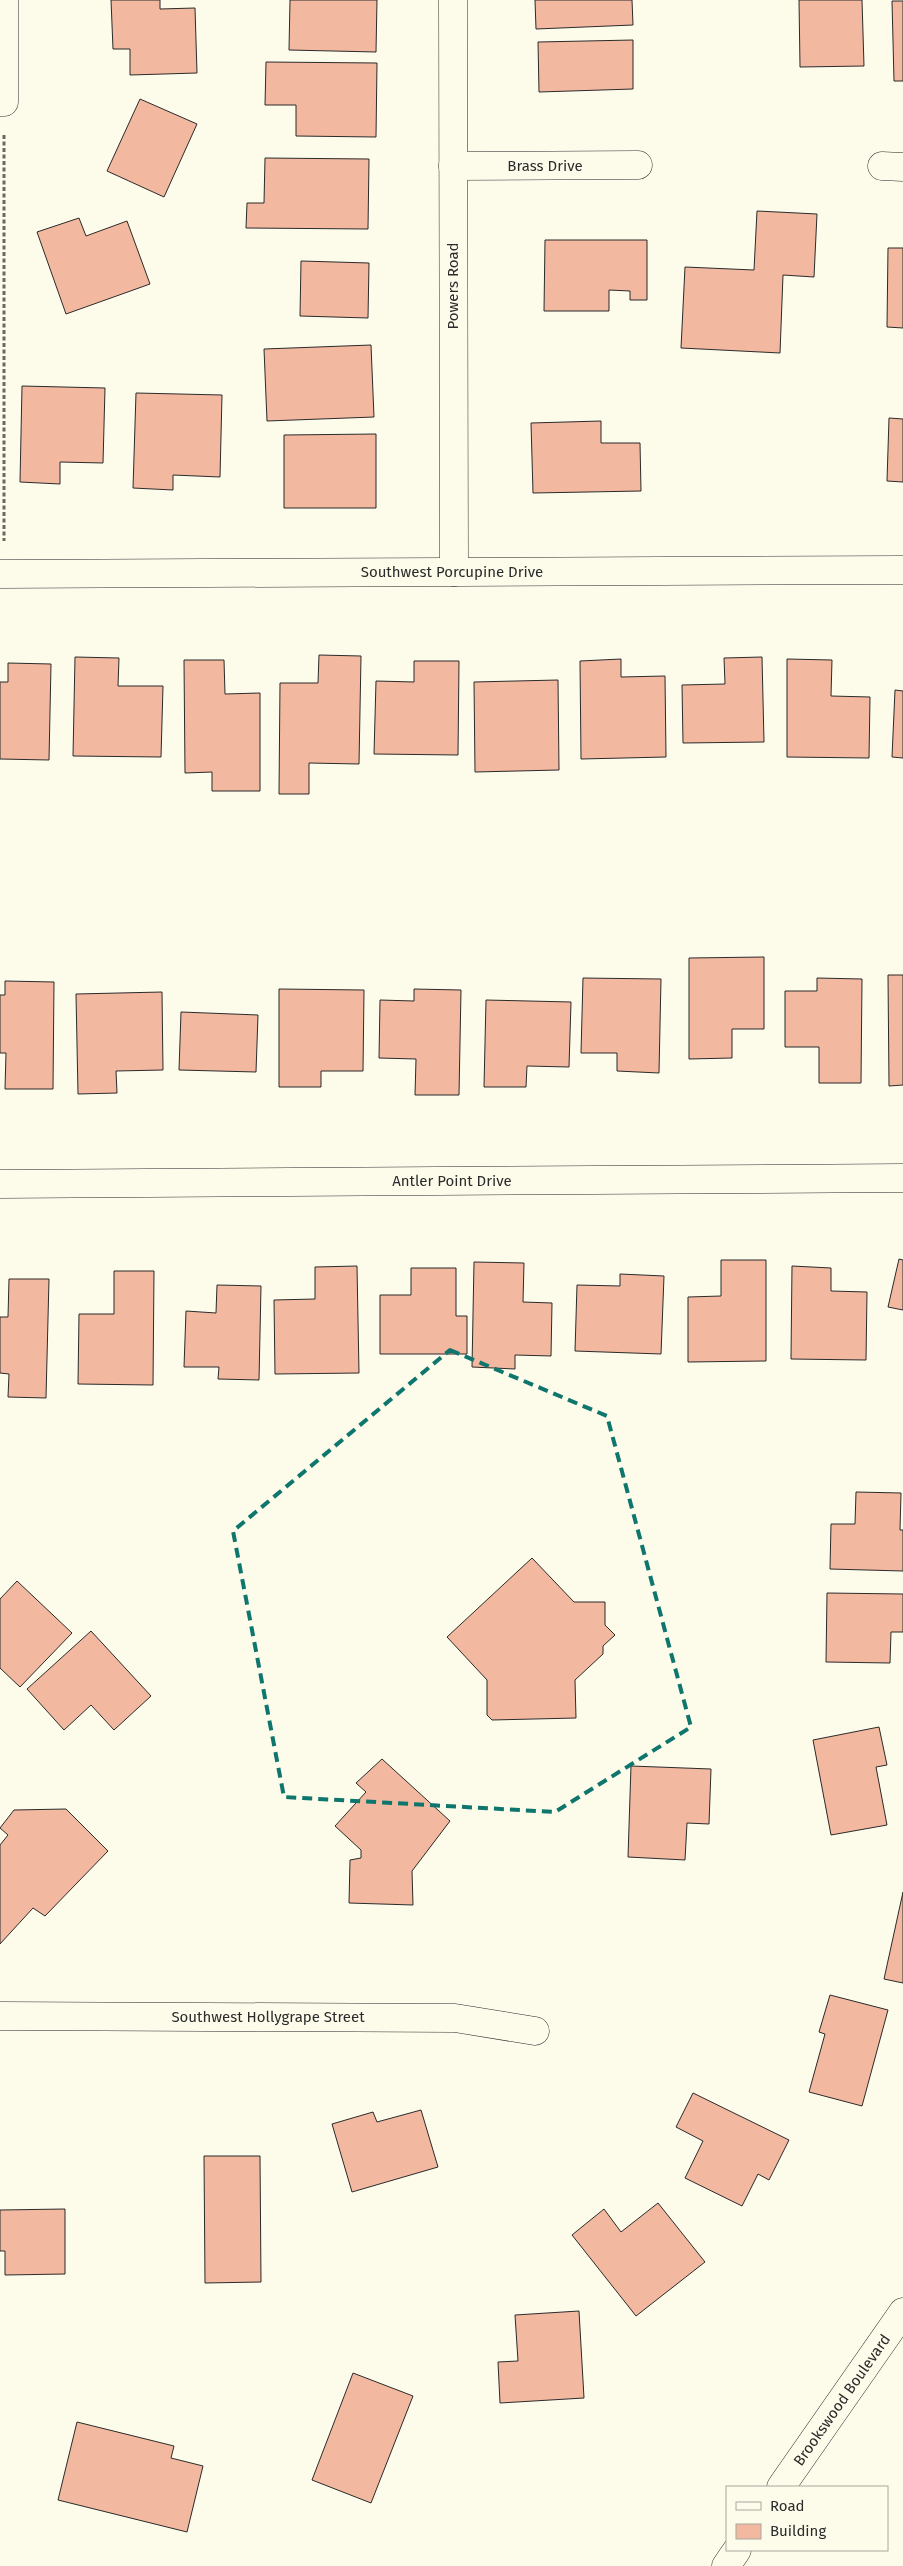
<svg xmlns="http://www.w3.org/2000/svg" width="903" height="2566" viewBox="0 0 903 2566" font-family="'Fira Sans',sans-serif">
<rect width="100%" height="100%" fill="#fdfbea"/>
<!-- building -->
<g fill="#f2b8a0" stroke="#2b2b2b">
<path d="M 111,0 L 160,0 L 160,9 L 195,8 L 197,73 L 130,75 L 130,49 L 113,49 Z"/>
<path d="M 290,0 L 377,0 L 376,52 L 289,50 Z"/>
<path d="M 535,0 L 632,0 L 633,25 L 536,29 Z"/>
<path d="M 799,0 L 862,0 L 864,66 L 800,67 Z"/>
<path d="M 892,1 L 903,1 L 903,81 L 894,81 Z"/>
<path d="M 633,40 L 633,89 L 539,92 L 538,42 Z"/>
<path d="M 266,62 L 377,63 L 376,137 L 296,136 L 296,105 L 265,105 Z"/>
<path d="M 140,99 L 197,124 L 164,197 L 107,171 Z"/>
<path d="M 265,158 L 369,159 L 368,229 L 246,228 L 247,203 L 264,203 Z"/>
<path d="M 757,211 L 817,214 L 814,277 L 783,275 L 780,353 L 681,348 L 685,267 L 754,270 Z"/>
<path d="M 79,218 L 86,236 L 127,221 L 150,284 L 66,314 L 37,232 Z"/>
<path d="M 545,240 L 647,240 L 647,300 L 630,300 L 630,291 L 609,290 L 609,311 L 544,311 Z"/>
<path d="M 888,248 L 903,248 L 903,328 L 887,327 Z"/>
<path d="M 301,261 L 369,263 L 368,318 L 300,316 Z"/>
<path d="M 371,345 L 374,417 L 267,421 L 264,349 Z"/>
<path d="M 22,386 L 105,388 L 103,463 L 60,462 L 60,484 L 20,482 Z"/>
<path d="M 136,393 L 222,395 L 220,477 L 173,475 L 173,490 L 133,488 Z"/>
<path d="M 889,418 L 903,419 L 903,482 L 887,481 Z"/>
<path d="M 601,421 L 601,443 L 640,443 L 641,491 L 533,493 L 531,423 Z"/>
<path d="M 376,434 L 376,508 L 284,508 L 284,435 Z"/>
<path d="M 319,655 L 361,656 L 359,764 L 309,763 L 309,794 L 279,794 L 280,683 L 318,683 Z"/>
<path d="M 75,657 L 119,658 L 118,686 L 163,686 L 161,757 L 73,756 Z"/>
<path d="M 762,657 L 764,742 L 683,743 L 682,685 L 725,684 L 724,658 Z"/>
<path d="M 621,659 L 621,677 L 665,676 L 666,757 L 581,759 L 580,661 Z"/>
<path d="M 787,659 L 832,660 L 831,696 L 870,697 L 869,758 L 787,757 Z"/>
<path d="M 184,660 L 224,660 L 225,694 L 260,693 L 260,791 L 212,791 L 212,772 L 185,773 Z"/>
<path d="M 414,661 L 459,661 L 458,755 L 374,754 L 376,681 L 414,682 Z"/>
<path d="M 8,663 L 51,664 L 49,760 L 0,759 L 0,682 L 8,682 Z"/>
<path d="M 558,680 L 559,770 L 475,772 L 474,682 Z"/>
<path d="M 895,690 L 903,691 L 903,758 L 892,757 Z"/>
<path d="M 764,957 L 764,1029 L 732,1029 L 732,1058 L 689,1059 L 689,958 Z"/>
<path d="M 888,975 L 903,975 L 903,1085 L 889,1086 Z"/>
<path d="M 583,978 L 661,979 L 659,1073 L 617,1071 L 617,1053 L 581,1053 Z"/>
<path d="M 817,978 L 862,979 L 861,1083 L 819,1083 L 819,1047 L 785,1047 L 785,991 L 817,991 Z"/>
<path d="M 5,981 L 54,982 L 53,1089 L 5,1089 L 6,1053 L 0,1053 L 0,995 L 5,995 Z"/>
<path d="M 279,989 L 364,990 L 363,1071 L 321,1071 L 321,1087 L 279,1087 Z"/>
<path d="M 414,989 L 461,990 L 459,1095 L 415,1095 L 416,1059 L 379,1058 L 380,1000 L 414,1001 Z"/>
<path d="M 162,992 L 163,1070 L 116,1071 L 117,1093 L 78,1094 L 76,994 Z"/>
<path d="M 486,1000 L 571,1002 L 569,1067 L 527,1066 L 526,1087 L 484,1087 Z"/>
<path d="M 181,1012 L 258,1015 L 256,1072 L 179,1070 Z"/>
<path d="M 899,1259 L 903,1260 L 903,1310 L 888,1307 Z"/>
<path d="M 721,1260 L 766,1260 L 766,1361 L 688,1362 L 688,1297 L 721,1296 Z"/>
<path d="M 474,1262 L 524,1263 L 523,1302 L 552,1303 L 551,1356 L 515,1355 L 515,1369 L 472,1367 Z"/>
<path d="M 357,1266 L 359,1373 L 275,1374 L 274,1300 L 315,1299 L 315,1267 Z"/>
<path d="M 792,1266 L 831,1268 L 831,1291 L 867,1292 L 866,1360 L 791,1359 Z"/>
<path d="M 411,1268 L 456,1268 L 456,1316 L 467,1316 L 467,1354 L 380,1354 L 380,1295 L 411,1295 Z"/>
<path d="M 114,1271 L 154,1271 L 153,1385 L 78,1384 L 79,1314 L 114,1314 Z"/>
<path d="M 620,1274 L 664,1276 L 661,1354 L 575,1351 L 577,1285 L 620,1286 Z"/>
<path d="M 9,1279 L 49,1279 L 46,1398 L 8,1397 L 9,1374 L 0,1373 L 0,1317 L 8,1317 Z"/>
<path d="M 217,1285 L 261,1286 L 259,1380 L 218,1379 L 219,1367 L 184,1367 L 186,1311 L 216,1313 Z"/>
<path d="M 856,1492 L 901,1493 L 900,1530 L 903,1530 L 903,1571 L 830,1569 L 831,1524 L 855,1524 Z"/>
<path d="M 532,1558 L 574,1602 L 605,1602 L 605,1625 L 615,1635 L 603,1646 L 603,1654 L 575,1680 L 576,1718 L 492,1720 L 487,1715 L 487,1680 L 447,1637 Z"/>
<path d="M 17,1581 L 72,1633 L 20,1687 L 0,1668 L 0,1599 Z"/>
<path d="M 827,1593 L 903,1594 L 903,1632 L 891,1632 L 890,1663 L 826,1662 Z"/>
<path d="M 91,1631 L 151,1696 L 114,1730 L 91,1705 L 64,1730 L 27,1689 Z"/>
<path d="M 879,1727 L 887,1765 L 876,1767 L 887,1825 L 831,1835 L 813,1740 Z"/>
<path d="M 382,1759 L 450,1821 L 412,1871 L 413,1905 L 349,1903 L 350,1860 L 361,1858 L 361,1850 L 335,1826 L 366,1792 L 356,1783 Z"/>
<path d="M 631,1766 L 711,1769 L 709,1824 L 687,1823 L 685,1860 L 628,1857 Z"/>
<path d="M 66,1809 L 108,1851 L 45,1916 L 33,1908 L 0,1944 L 0,1845 L 8,1835 L 0,1828 L 14,1810 Z"/>
<path d="M 903,1892 L 903,1983 L 884,1979 Z"/>
<path d="M 830,1995 L 888,2010 L 862,2106 L 809,2092 L 825,2034 L 819,2032 Z"/>
<path d="M 693,2093 L 789,2140 L 769,2180 L 758,2174 L 742,2206 L 685,2178 L 703,2141 L 676,2127 Z"/>
<path d="M 421,2110 L 438,2167 L 352,2192 L 332,2124 L 373,2112 L 377,2122 Z"/>
<path d="M 204,2156 L 260,2156 L 261,2282 L 205,2283 Z"/>
<path d="M 658,2203 L 705,2262 L 636,2316 L 572,2235 L 604,2209 L 621,2232 Z"/>
<path d="M 65,2209 L 65,2274 L 5,2275 L 5,2251 L 0,2251 L 0,2210 Z"/>
<path d="M 579,2311 L 584,2398 L 500,2403 L 498,2362 L 518,2361 L 515,2315 Z"/>
<path d="M 353,2373 L 413,2396 L 371,2503 L 312,2480 Z"/>
<path d="M 77,2422 L 174,2446 L 171,2458 L 203,2466 L 187,2532 L 58,2500 Z"/>
</g>
<g fill="none" stroke-linecap="round" stroke-linejoin="round">
<defs>
<g id="minor">
<path d="M 453,0 L 454,572"/>
<path d="M 0,102 L 4,102 L 4,0"/>
<path d="M 453,166 L 638,165"/>
<path d="M 882,166 L 903,167"/>
<path d="M 0,574 L 903,570"/>
<path d="M 0,1184 L 903,1178"/>
<path d="M 0,2016 L 455,2018 L 535,2031"/>
</g>
<g id="major">
<path d="M 781,2487 L 903,2312"/>
<path d="M 726,2566 L 737,2550"/>
</g>
</defs>
<!-- minor casing -->
<use href="#minor" stroke="#2b2b2b" stroke-width="29"/>
<!-- major casing -->
<use href="#major" stroke="#2b2b2b" stroke-width="29"/>
<!-- path -->
<path stroke="#6a6964" stroke-width="3" stroke-dasharray="4 2.5" stroke-linecap="butt" d="M 4,135 L 4,541"/>
<!-- minor -->
<use href="#minor" stroke="#fdfbea" stroke-width="28"/>
<!-- major -->
<use href="#major" stroke="#fdfbea" stroke-width="28"/>
</g>
<!-- marked area -->
<path fill="none" stroke="#0f766e" stroke-width="4" stroke-dasharray="10 6" stroke-linejoin="round" d="M 450,1350 L 607,1416 L 691,1727 L 555,1812 L 284,1797 L 233,1531 Z"/>
<g text-anchor="middle" stroke-width="4" stroke-linejoin="round" paint-order="stroke">
<!-- street labels -->
<g font-size="15" fill="#2b2b2b" stroke="#fdfbea">
<text x="545" y="171">Brass Drive</text>
<text transform="translate(453 286) rotate(-90)" y="5">Powers Road</text>
<text x="452" y="577">Southwest Porcupine Drive</text>
<text x="452" y="1186">Antler Point Drive</text>
<text x="268" y="2022">Southwest Hollygrape Street</text>
<text transform="translate(842 2400) rotate(-55)" y="5">Brookswood Boulevard</text>
</g>
</g>
<!-- legend -->
<rect x="726" y="2486" width="162" height="65" fill="#fdfbea" stroke="#a9a89e"/>
<rect x="736" y="2502" width="25" height="8" fill="#fdfbea" stroke="#a9a89e"/>
<text x="770" y="2511" font-size="15" fill="#2b2b2b">Road</text>
<rect x="736" y="2524" width="25" height="15" fill="#f2b8a0" stroke="#a9a89e"/>
<text x="770" y="2536" font-size="15" fill="#2b2b2b">Building</text>
</svg>
